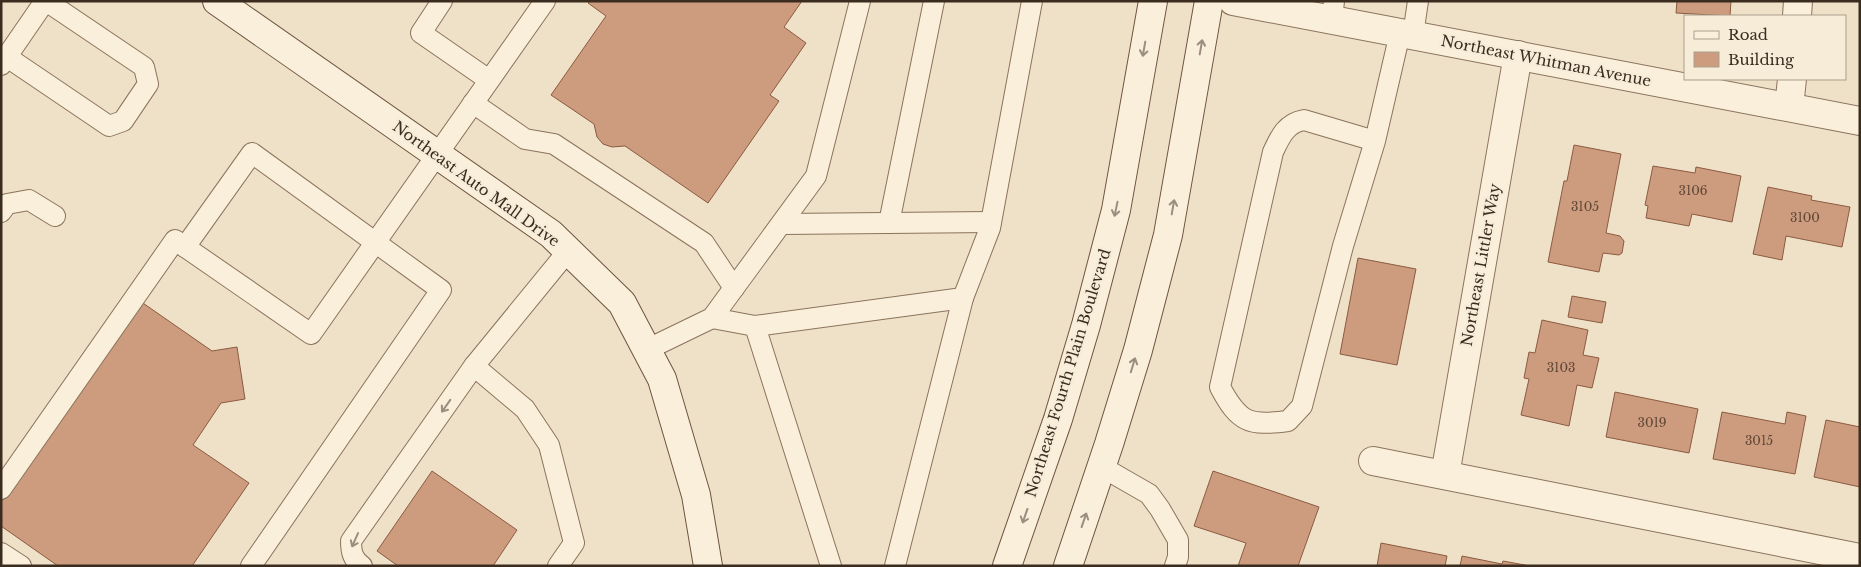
<svg xmlns="http://www.w3.org/2000/svg" width="1861" height="567" viewBox="0 0 1861 567" font-family="'Libre Baskerville',serif">
<rect width="100%" height="100%" fill="#efe1c7"/>
<!-- building -->
<g fill="#cd9b7d" stroke="#8b5b41">
<path d="M 590,1 L 802,1 L 784,27 L 806,43 L 770,95 L 779,101 L 708,203 L 625,146 L 612,147 L 603,144 L 597,137 L 594,124 L 551,95 L 606,16 L 588,3 Z"/>
<path d="M 1677,1 L 1731,1 L 1730,16 L 1676,13 Z"/>
<path d="M 1574,145 L 1621,154 L 1606,233 L 1620,236 L 1624,241 L 1622,253 L 1619,255 L 1603,253 L 1599,272 L 1548,262 L 1564,181 L 1567,181 Z"/>
<path d="M 1653,166 L 1695,173 L 1696,167 L 1741,176 L 1732,222 L 1692,214 L 1689,226 L 1646,218 L 1648,206 L 1645,205 Z"/>
<path d="M 1768,187 L 1812,196 L 1811,200 L 1850,207 L 1842,247 L 1786,236 L 1782,260 L 1753,254 Z"/>
<path d="M 1358,258 L 1416,269 L 1397,365 L 1340,354 Z"/>
<path d="M 1572,296 L 1606,302 L 1602,323 L 1568,317 Z"/>
<path d="M 140,301 L 212,351 L 237,347 L 245,399 L 221,403 L 193,445 L 249,483 L 192,566 L 58,566 L 1,526 L 1,502 Z"/>
<path d="M 1542,320 L 1588,330 L 1583,355 L 1599,358 L 1592,388 L 1577,385 L 1569,426 L 1521,415 L 1529,379 L 1524,378 L 1529,352 L 1535,353 Z"/>
<path d="M 1615,392 L 1698,409 L 1689,453 L 1606,437 Z"/>
<path d="M 1722,412 L 1785,424 L 1787,412 L 1806,416 L 1795,474 L 1713,459 Z"/>
<path d="M 1826,420 L 1860,427 L 1860,487 L 1814,477 Z"/>
<path d="M 432,471 L 517,530 L 493,566 L 398,566 L 377,551 Z"/>
<path d="M 1213,471 L 1319,507 L 1298,566 L 1238,566 L 1246,543 L 1194,526 Z"/>
<path d="M 1381,543 L 1447,556 L 1445,566 L 1377,566 Z"/>
<path d="M 1462,556 L 1502,564 L 1503,561 L 1530,566 L 1460,566 Z"/>
</g>
<g fill="none" stroke-linecap="round" stroke-linejoin="round">
<defs>
<g id="lane">
<path d="M 442,1 L 421,33 L 489,80"/>
<path d="M 1332,20 L 1334,1"/>
<path d="M 1413,35 L 1418,1"/>
<path d="M 7,57 L 109,126 L 123,121 L 148,84 L 144,67 L 46,1"/>
<path d="M 1,65 L 45,1"/>
<path d="M 473,103 L 525,139 L 554,144 L 704,243 L 734,288"/>
<path d="M 1375,141 L 1304,120 C 1286,123 1280,137 1273,152 L 1220,387 C 1239,423 1249,426 1288,421 L 1302,406 L 1343,246 L 1375,141 L 1400,33"/>
<path d="M 1,212 L 7,204 L 29,200 L 55,216"/>
<path d="M 889,223 L 934,1"/>
<path d="M 782,224 L 991,222"/>
<path d="M 185,247 L 252,153 L 441,290 L 251,566"/>
<path d="M 712,318 L 755,326 L 831,566"/>
<path d="M 755,326 L 963,298"/>
<path d="M 646,350 L 712,318 L 816,176 L 860,1"/>
<path d="M 474,366 L 525,409 L 549,445 L 574,543 L 558,566"/>
<path d="M 1102,467 L 1149,494 L 1160,509 L 1178,540 L 1178,557 L 1175,566"/>
<path d="M 1,489 L 175,240 L 311,334 L 545,1"/>
<path d="M 1,553 L 21,566"/>
<path d="M 362,566 C 353,560 351,552 351,541 L 474,366 L 568,251"/>
<path d="M 895,566 L 963,298 L 990,228 L 1032,1"/>
</g>
<g id="street">
<path d="M 1233,1 L 1860,121"/>
<path d="M 1797,16 L 1798,1"/>
<path d="M 1789,107 L 1792,79"/>
<path d="M 1373,461 L 1860,558"/>
<path d="M 1445,475 L 1518,55"/>
</g>
<g id="secondary">
<path d="M 217,1 L 551,234 L 622,303 L 662,379 L 696,495 L 708,566"/>
<path d="M 1007,566 L 1058,419 L 1086,325 L 1116,210 L 1153,1"/>
<path d="M 1068,566 L 1109,444 L 1138,350 L 1168,235 L 1209,1"/>
</g>
</defs>
<!-- lane casing -->
<use href="#lane" stroke="#8b735c" stroke-width="22"/>
<!-- street casing -->
<use href="#street" stroke="#8b735c" stroke-width="30"/>
<!-- secondary casing -->
<use href="#secondary" stroke="#6d543f" stroke-width="30"/>
<!-- lane -->
<use href="#lane" stroke="#f9efdb" stroke-width="20"/>
<!-- street -->
<use href="#street" stroke="#f9efdb" stroke-width="28"/>
<!-- secondary -->
<use href="#secondary" stroke="#f9efdb" stroke-width="28"/>
</g>
<!-- one-way arrows -->
<defs><path id="oneway-shaft" d="M-6 0H5M1.5-3L5.5 0L1.5 3" fill="none" stroke-width="1.6" stroke-linecap="round" stroke-linejoin="round" transform="scale(1.25)"/></defs>
<g stroke="#9a8e7e">
<use href="#oneway-shaft" transform="translate(1201 47) rotate(-80)"/>
<use href="#oneway-shaft" transform="translate(1144 49) rotate(100)"/>
<use href="#oneway-shaft" transform="translate(1173 207) rotate(-80)"/>
<use href="#oneway-shaft" transform="translate(1116 209) rotate(102)"/>
<use href="#oneway-shaft" transform="translate(1133 365) rotate(-73)"/>
<use href="#oneway-shaft" transform="translate(446 406) rotate(125)"/>
<use href="#oneway-shaft" transform="translate(1025 516) rotate(109)"/>
<use href="#oneway-shaft" transform="translate(1084 520) rotate(-71)"/>
<use href="#oneway-shaft" transform="translate(355 540) rotate(114)"/>
</g>
<g text-anchor="middle" stroke-width="4.5" stroke-linejoin="round" paint-order="stroke">
<!-- number labels -->
<g font-size="12" fill="#604837">
<text x="1693" y="195">3106</text>
<text x="1585" y="211">3105</text>
<text x="1805" y="222">3100</text>
<text x="1561" y="372">3103</text>
<text x="1652" y="427">3019</text>
<text x="1759" y="445">3015</text>
</g>
<!-- street labels -->
<g font-size="15" fill="#3b2c20" stroke="#f6ecd7">
<text transform="translate(1546 61) rotate(11)" y="5">Northeast Whitman Avenue</text>
<text transform="translate(476 184) rotate(36)" y="5">Northeast Auto Mall Drive</text>
<text transform="translate(1481 265) rotate(-80)" y="5">Northeast Littler Way</text>
<text transform="translate(1068 373) rotate(-73)" y="5">Northeast Fourth Plain Boulevard</text>
</g>
</g>
<!-- border -->
<rect width="1861" height="567" fill="none" stroke="#3b2c20" stroke-width="5"/>
<!-- legend -->
<rect x="1684" y="15" width="162" height="65" fill="#f6ecd7" stroke="#ab9f8e"/>
<rect x="1694" y="31" width="25" height="8" fill="#f9efdb" stroke="#ab9f8e"/>
<text x="1728" y="40" font-size="15" fill="#3b2c20">Road</text>
<rect x="1694" y="52" width="25" height="15" fill="#cd9b7d" stroke="#ab9f8e"/>
<text x="1728" y="65" font-size="15" fill="#3b2c20">Building</text>
</svg>
